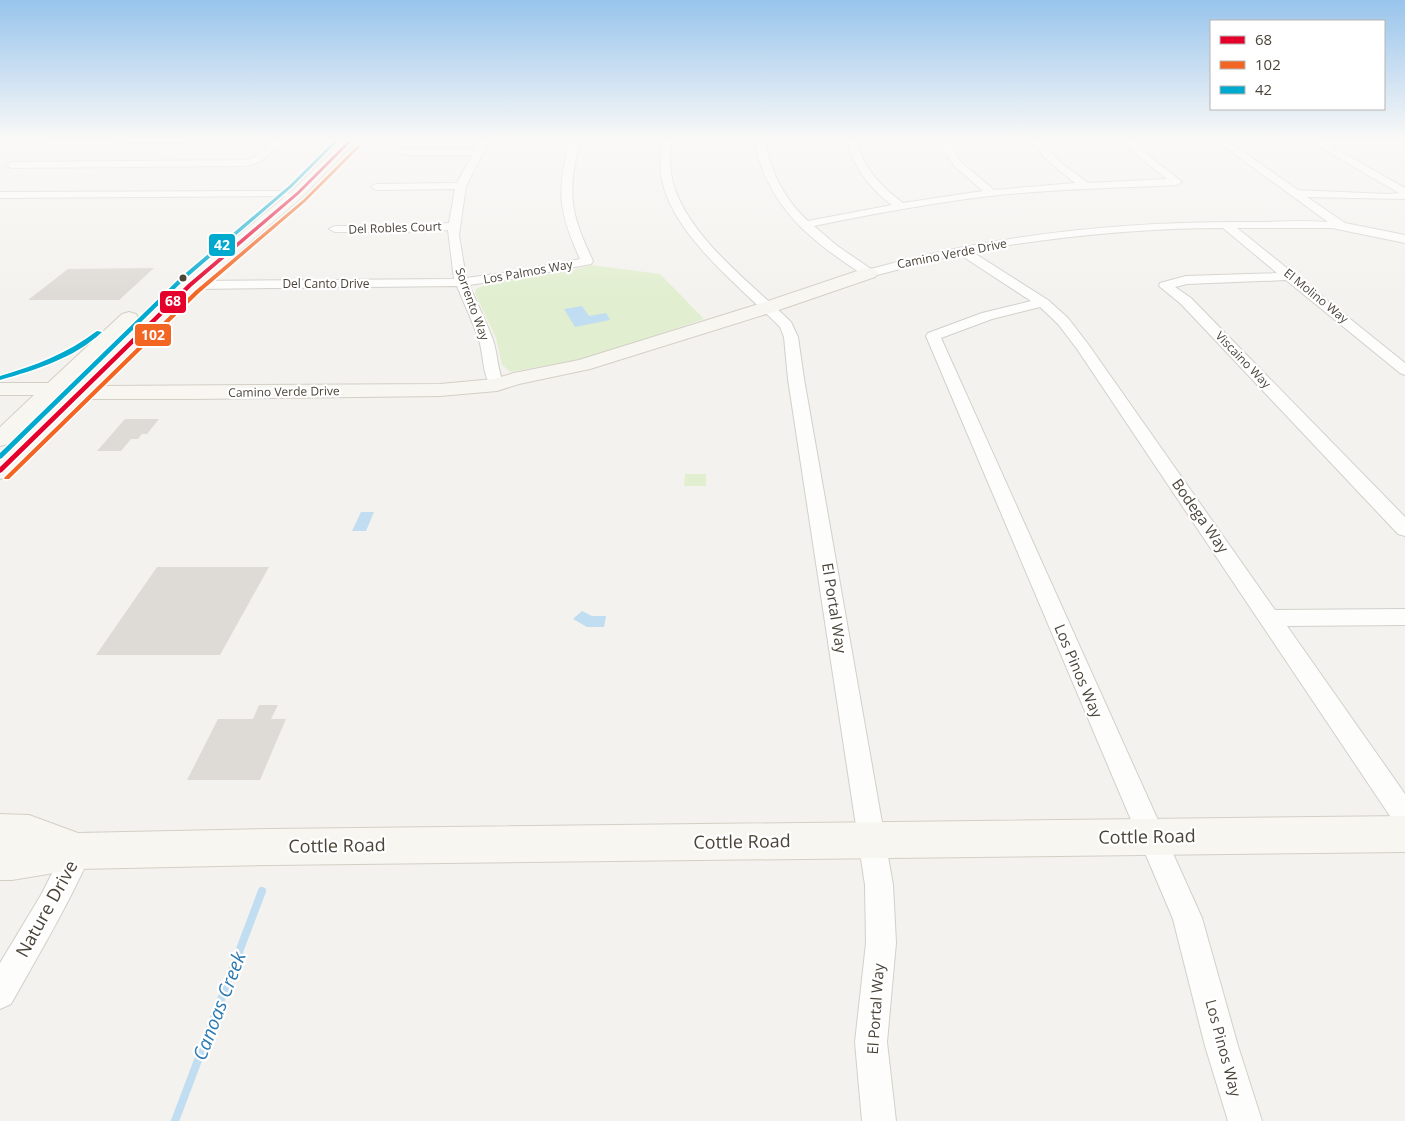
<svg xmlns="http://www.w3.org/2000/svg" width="1405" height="1121" viewBox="0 0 1405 1121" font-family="'Open Sans',sans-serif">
<rect width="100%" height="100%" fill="#f4f2ee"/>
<!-- green -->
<g fill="#e1eecf">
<path d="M 591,265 L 660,274 L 704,319 L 587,358 L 511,372 L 502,365 L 496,338 L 475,293 L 476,289 L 487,284 L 574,270 Z"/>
<path d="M 685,474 L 706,474 L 706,486 L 684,486 Z"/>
</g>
<!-- water -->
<g fill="#c0ddf1">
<path d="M 582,306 L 589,316 L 606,313 L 610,320 L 575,327 L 564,309 Z"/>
<path d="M 361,512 L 374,512 L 366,531 L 352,531 Z"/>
<path d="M 582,611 L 592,616 L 606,616 L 604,627 L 587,627 L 573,619 Z"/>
</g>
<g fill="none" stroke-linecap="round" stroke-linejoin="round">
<!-- stream -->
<path stroke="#c0ddf1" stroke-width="8" d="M 175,1121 L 262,891"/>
</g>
<!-- building -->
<g fill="#dedbd6">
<path d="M 154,268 L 119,300 L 28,300 L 68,269 Z"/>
<path d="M 125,419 L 159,419 L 147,434 L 142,434 L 138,439 L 131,439 L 121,451 L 97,451 Z"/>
<path d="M 157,567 L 269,567 L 220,655 L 96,655 Z"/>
<path d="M 259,705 L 278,705 L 271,719 L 286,719 L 260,780 L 187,780 L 218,719 L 253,719 Z"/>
</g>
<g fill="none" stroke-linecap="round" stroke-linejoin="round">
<defs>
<g id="street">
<path d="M 50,139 L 200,139 L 195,142 L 47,145 L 42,142 Z"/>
<path d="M 276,139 L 286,139 L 261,161 L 248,166 L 11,168 L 6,165 L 11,162 L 247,160 L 255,157 Z"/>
<path d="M 480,139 L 490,139 L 466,186 L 459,235 L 466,278 L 517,271 L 580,259 C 558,210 556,190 571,139 L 581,139 C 566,192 570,212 593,261 L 591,264 L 517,278 L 469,285 C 477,303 486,321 493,340 C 498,354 497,372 505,385 L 502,388 L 492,388 C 482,374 484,357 479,340 C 473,322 464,304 457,286 L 190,289 L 184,285 L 190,281 L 454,279 L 448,230 L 405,232 L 335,232 L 329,229 L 335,226 L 405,226 L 449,223 L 455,189 L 376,190 L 371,187 L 376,184 L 457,183 L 472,155 L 404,155 L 399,152 L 404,149 L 475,149 Z"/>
<path d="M 662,139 L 672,139 C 671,150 669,163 671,174 C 681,232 751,283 791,322 L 798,337 L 804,379 L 893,885 L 896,943 L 887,1042 L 896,1121 L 862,1121 L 855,1042 L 866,943 L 865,885 L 788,379 L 784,337 L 780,327 C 740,286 669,233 661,174 C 659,162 662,150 662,139 Z"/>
<path d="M 754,139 L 764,139 C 771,171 783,198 808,221 L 892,205 C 869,188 853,166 846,139 L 856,139 C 863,167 880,186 903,203 L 983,191 L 954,166 L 937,139 L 947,139 L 961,162 L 994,190 L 1075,183 L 1048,161 L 1029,139 L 1039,139 L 1061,163 L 1088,183 L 1167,179 L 1143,160 L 1122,139 L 1132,139 L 1149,156 L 1182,182 L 1177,185 C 1115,188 1052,189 990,196 C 931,203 872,214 814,226 L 836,245 L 871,269 C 996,234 1123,221 1253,222 C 1278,222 1303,220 1328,222 L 1214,139 L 1225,139 L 1298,190 L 1387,194 L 1399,193 L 1323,149 L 1315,142 L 1320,139 L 1405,139 L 1405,144 L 1329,145 L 1405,188 L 1405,199 L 1307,197 L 1345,223 L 1405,235 L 1405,243 L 1332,228 L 1237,228 L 1405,363 L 1405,375 L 1400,373 L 1286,280 L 1187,284 L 1175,287 L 1191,298 L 1405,517 L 1405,536 L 1398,534 L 1181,304 L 1159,286 L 1160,283 L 1186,276 L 1277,273 L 1223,228 C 1139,228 1055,237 971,251 L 1048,300 L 1068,318 L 1088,344 L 1275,610 L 1405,609 L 1405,625 L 1287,626 L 1405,794 L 1405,829 L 1396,825 L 1077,349 L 1058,324 L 1040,307 L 992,319 L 941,338 L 1202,918 L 1238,1046 L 1262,1121 L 1228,1121 L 1205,1046 L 1173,919 L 926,336 L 928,333 L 982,313 L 1031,301 L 959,254 L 869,277 L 865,276 C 809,239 768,208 754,139 Z"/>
<path d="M 283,191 L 288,194 L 287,196 L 0,198 L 0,192 Z"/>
<path d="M 78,838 L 88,842 L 92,851 C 69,904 39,954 11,1004 L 0,1009 L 0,963 L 41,895 L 68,842 Z"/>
</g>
<g id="secondary">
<path d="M 345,139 L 358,139 L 303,196 L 196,289 L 99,386 L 440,384 L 494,379 L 514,373 L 579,360 L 762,303 L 863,269 L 869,268 L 875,269 L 878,273 L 875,277 L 776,311 L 590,369 L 519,384 L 497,391 L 440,396 L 195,399 L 86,399 L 9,476 L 0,479 L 0,457 L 63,397 L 58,396 L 8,444 L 0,446 L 0,427 L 34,395 L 0,395 L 0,383 L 48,383 L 122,314 L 129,312 L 136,314 L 138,318 L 136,322 L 70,384 L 75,385 L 184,281 L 293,190 Z"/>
<path d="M 0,814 L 29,815 L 78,833 L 272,829 L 1405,816 L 1405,852 L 272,865 L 78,869 L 12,880 L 0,880 Z"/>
</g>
</defs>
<!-- street casing -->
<use href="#street" stroke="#d2d0cb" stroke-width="2"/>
<!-- secondary casing -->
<use href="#secondary" stroke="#d3cfc5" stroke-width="2"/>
<!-- street -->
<use href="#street" fill="#fdfdfc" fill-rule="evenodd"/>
<!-- secondary -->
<use href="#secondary" fill="#f7f6f1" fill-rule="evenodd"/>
<defs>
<path id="bus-1" d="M 350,139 L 354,139 L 299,194 L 192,286 L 2,472 L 0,473 L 0,467 L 188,284 L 297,192 Z"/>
<path id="bus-2" d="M 358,145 L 361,146 L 305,202 L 199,293 L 9,479 L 5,479 L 4,478 L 5,477 L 195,291 L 303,200 Z"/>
<g id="bus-3">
<path d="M 336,139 L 340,139 L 292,187 L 185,279 L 2,458 L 0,459 L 0,453 L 181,277 L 290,185 Z"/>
<path d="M 97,331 L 102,332 C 75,358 35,370 0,380 L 0,376 C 35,366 68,353 97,331 Z"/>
</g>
</defs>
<!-- bus-1 casing -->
<use href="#bus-1" stroke="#fff" stroke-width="3"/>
<!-- bus-2 casing -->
<use href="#bus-2" stroke="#fff" stroke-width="3"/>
<!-- bus-3 casing -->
<use href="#bus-3" stroke="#fff" stroke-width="3"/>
<!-- bus-1 -->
<use href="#bus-1" fill="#e4002b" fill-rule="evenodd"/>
<!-- bus-2 -->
<use href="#bus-2" fill="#f26522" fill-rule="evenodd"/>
<!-- bus-3 -->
<use href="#bus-3" fill="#00a9ce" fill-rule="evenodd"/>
</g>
<!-- sky -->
<linearGradient id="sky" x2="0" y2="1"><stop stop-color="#98c4ec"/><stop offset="0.47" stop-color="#faf9f7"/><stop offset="1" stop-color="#faf9f7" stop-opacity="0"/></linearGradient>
<rect width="1405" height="296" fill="url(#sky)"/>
<!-- markers -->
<circle fill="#4b4439" stroke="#fff" stroke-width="2" cx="183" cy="278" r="4.5"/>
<g text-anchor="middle" stroke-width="4.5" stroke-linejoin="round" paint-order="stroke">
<!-- far-street labels -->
<g font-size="12" fill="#4b4439" stroke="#fff">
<text transform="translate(395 228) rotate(-2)" y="4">Del Robles Court</text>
<text transform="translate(952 254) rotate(-11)" y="4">Camino Verde Drive</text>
<text transform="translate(528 272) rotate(-10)" y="4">Los Palmos Way</text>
<text x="326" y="288">Del Canto Drive</text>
<text transform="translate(1316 296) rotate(39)" y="4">El Molino Way</text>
<text transform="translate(472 304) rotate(70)" y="4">Sorrento Way</text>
<text transform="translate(1243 360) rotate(46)" y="4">Viscaino Way</text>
<text transform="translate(284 392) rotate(-1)" y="4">Camino Verde Drive</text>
</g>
<!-- street labels -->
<g font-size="15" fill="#4b4439" stroke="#fff">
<text transform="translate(1200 516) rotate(55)" y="5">Bodega Way</text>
<text transform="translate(834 608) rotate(81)" y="5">El Portal Way</text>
<text transform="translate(1078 671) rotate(67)" y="5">Los Pinos Way</text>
<text transform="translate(876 1009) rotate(-86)" y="5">El Portal Way</text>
<text transform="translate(1223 1048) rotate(75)" y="5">Los Pinos Way</text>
</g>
<!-- near-street labels -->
<g font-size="18" fill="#4b4439" stroke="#fff">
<text transform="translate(1147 837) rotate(-1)" y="6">Cottle Road</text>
<text transform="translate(742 842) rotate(-1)" y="6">Cottle Road</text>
<text transform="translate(337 846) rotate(-1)" y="6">Cottle Road</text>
<text transform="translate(47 909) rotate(-61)" y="6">Nature Drive</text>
</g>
<!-- near-water labels -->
<g font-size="19" font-style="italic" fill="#2e7ab2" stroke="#fff">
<text transform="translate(219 1006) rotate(-69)" y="7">Canoas Creek</text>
</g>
</g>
<g stroke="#fff" stroke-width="2">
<rect x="208" y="233" width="28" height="24" rx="5" fill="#00a9ce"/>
<rect x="159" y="290" width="28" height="24" rx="5" fill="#e4002b"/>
<rect x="134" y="323" width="38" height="24" rx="5" fill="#f26522"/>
</g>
<g font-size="14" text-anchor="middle" font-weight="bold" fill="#fff">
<text x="222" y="250">42</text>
<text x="173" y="306">68</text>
<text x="153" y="340">102</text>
</g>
<!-- legend -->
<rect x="1210" y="20" width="175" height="90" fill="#ffffff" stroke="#b7b4b0"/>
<rect x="1220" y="36" width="25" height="8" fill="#e4002b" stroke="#b7b4b0"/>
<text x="1255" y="45" font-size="15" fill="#4b4439">68</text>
<rect x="1220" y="61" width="25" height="8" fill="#f26522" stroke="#b7b4b0"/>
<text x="1255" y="70" font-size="15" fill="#4b4439">102</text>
<rect x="1220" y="86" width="25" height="8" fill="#00a9ce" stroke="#b7b4b0"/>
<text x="1255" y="95" font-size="15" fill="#4b4439">42</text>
</svg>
